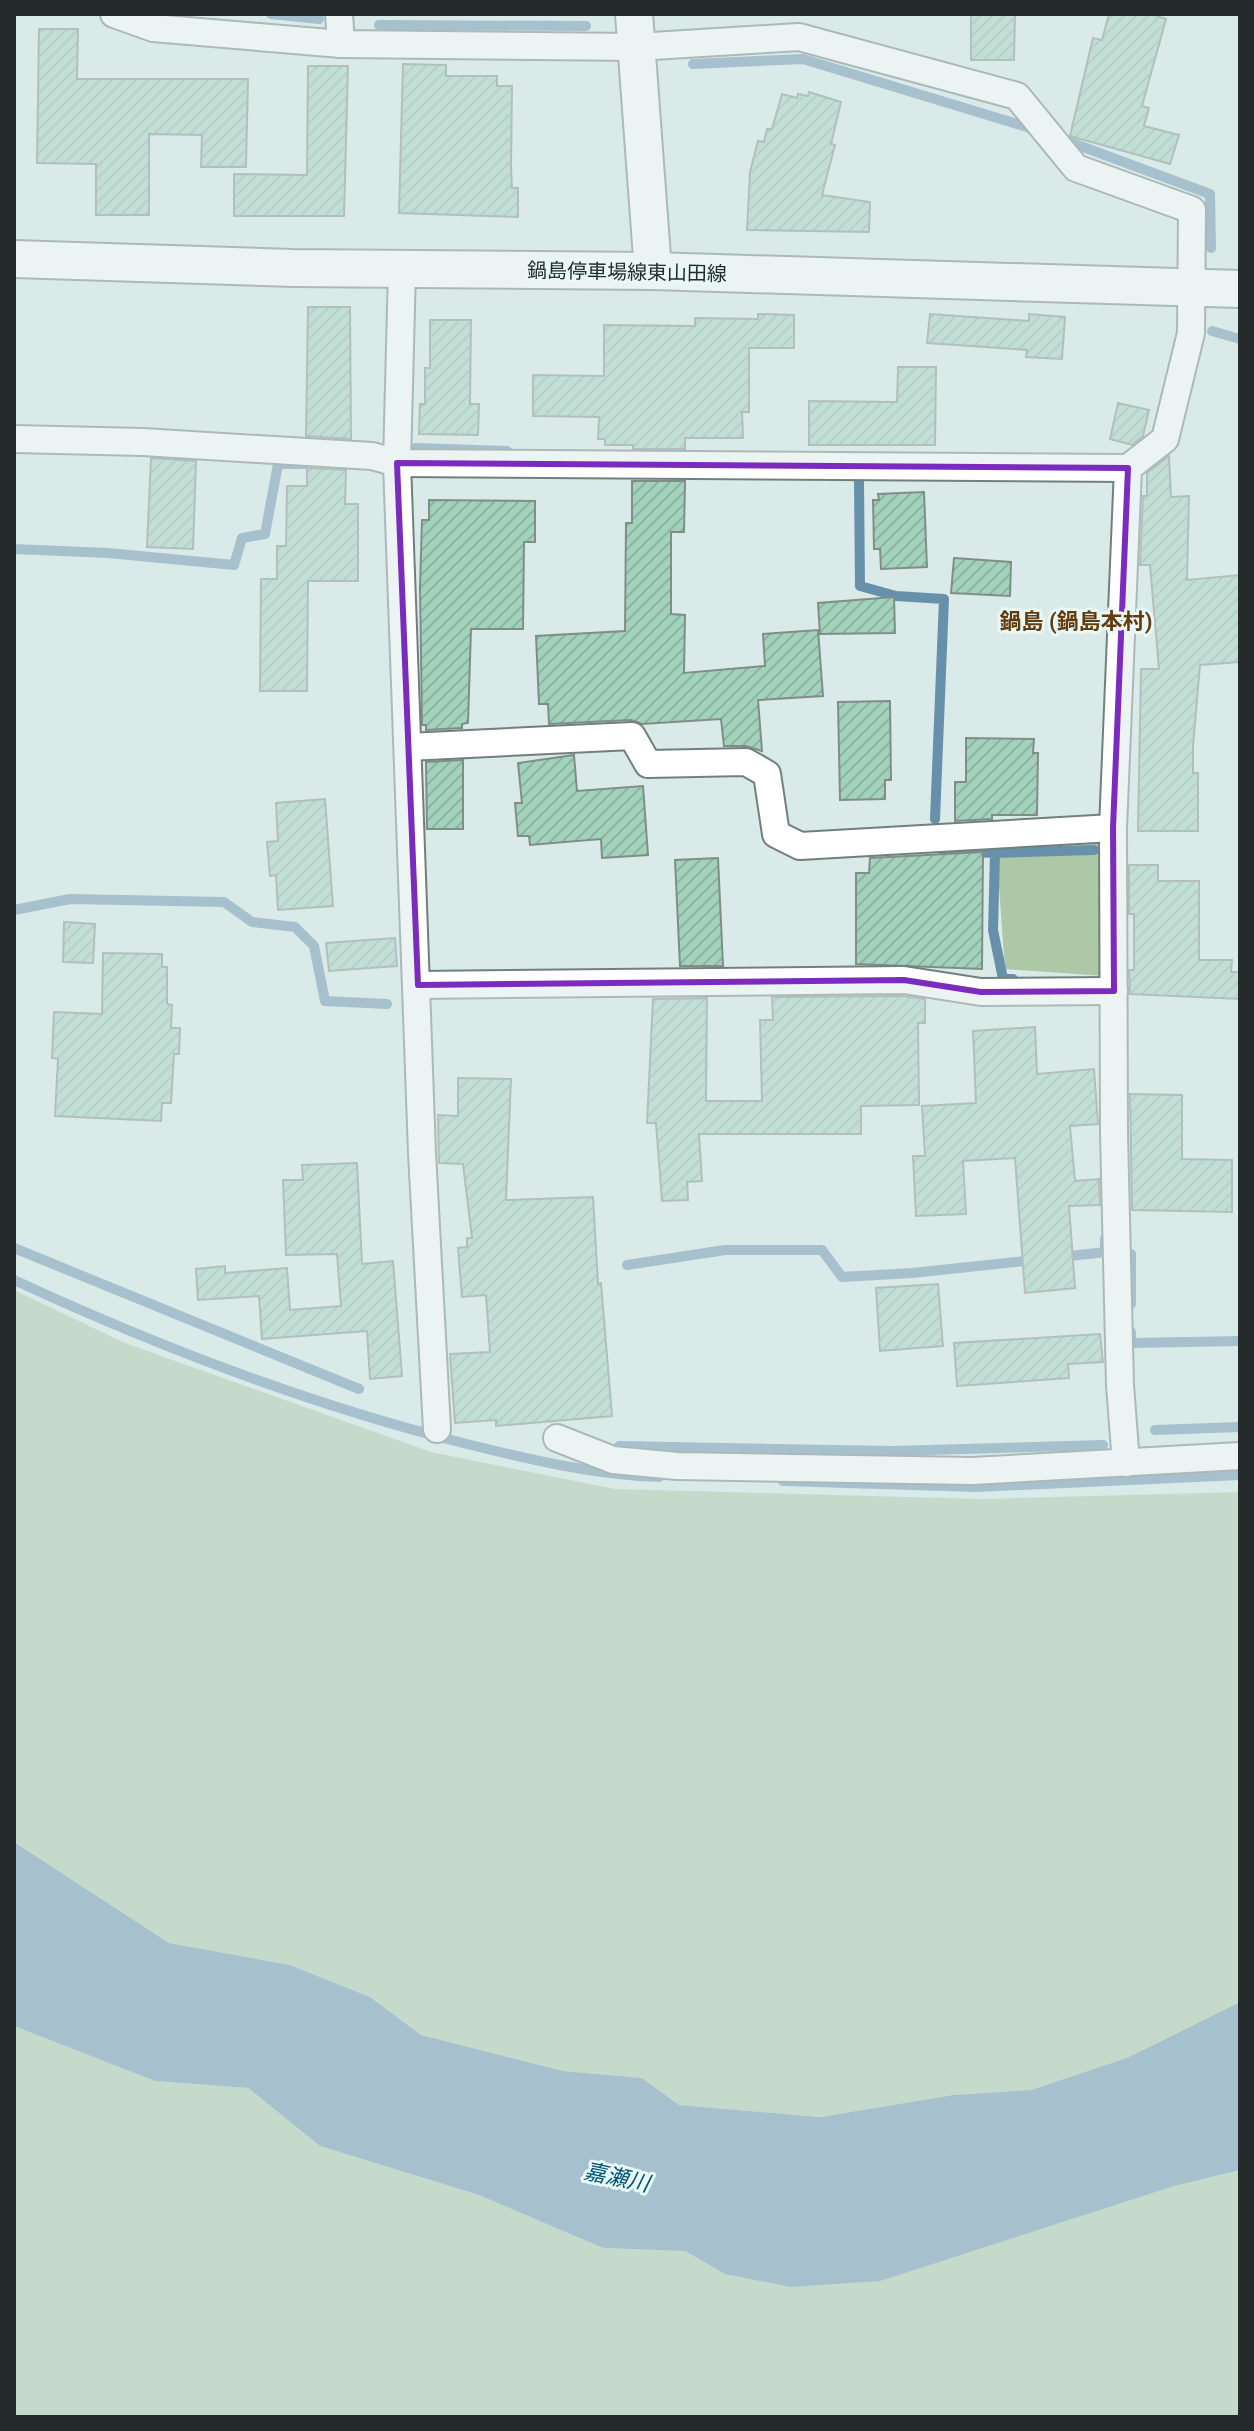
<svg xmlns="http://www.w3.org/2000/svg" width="1254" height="2431" viewBox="0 0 1254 2431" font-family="Roboto,'Noto Sans JP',sans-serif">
<defs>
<pattern id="building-hatch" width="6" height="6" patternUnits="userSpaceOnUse" patternTransform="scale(2)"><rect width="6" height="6" fill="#a2d2bb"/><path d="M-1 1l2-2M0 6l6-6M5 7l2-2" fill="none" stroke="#8bb4a1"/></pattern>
</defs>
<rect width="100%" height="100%" fill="#daeae9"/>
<!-- green -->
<g fill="#adc8a6">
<path d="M 1104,841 L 1105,976 L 1005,969 L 996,846 Z"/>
<path d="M 14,1290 L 125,1343 L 431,1452 L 615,1489 L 981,1499 L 1240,1492 L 1240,2002 L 1126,2059 L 1031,2090 L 953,2095 L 820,2117 L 679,2105 L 642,2078 L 563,2071 L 421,2035 L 370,1997 L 290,1965 L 169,1943 L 14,1842 Z"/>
<path d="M 14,2026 L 155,2081 L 248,2088 L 320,2146 L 479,2195 L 603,2248 L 685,2251 L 725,2274 L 1240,2170 L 1240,2417 L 14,2417 Z"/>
</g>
<!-- water -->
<path fill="#6791ab" d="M 14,1842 L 169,1943 L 290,1965 L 370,1997 L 421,2035 L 563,2071 L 642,2078 L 679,2105 L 820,2117 L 953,2095 L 1031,2090 L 1127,2058 L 1240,2002 L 1240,2170 L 1174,2186 L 880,2281 L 791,2287 L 725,2274 L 685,2251 L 603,2248 L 479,2195 L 320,2146 L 248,2088 L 155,2081 L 14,2026 Z"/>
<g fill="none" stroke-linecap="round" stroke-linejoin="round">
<!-- stream -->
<g stroke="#6791ab" stroke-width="10">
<path d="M 271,14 L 319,19"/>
<path d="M 379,25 L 586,26"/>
<path d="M 693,64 L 803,59 L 1037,130"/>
<path d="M 1059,138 L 1210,194 L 1211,248"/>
<path d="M 1212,331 L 1240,339"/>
<path d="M 400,454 L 416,448 L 507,451"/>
<path d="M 859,481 L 860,586 L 896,596 L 944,599 L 935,819"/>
<path d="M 14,549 L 108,553 L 234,565 L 242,538 L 265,534 L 278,464 L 306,464"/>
<path d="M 943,851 L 995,853 L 993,930 L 1003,979 L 1013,979"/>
<path d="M 995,853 L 1094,850"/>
<path d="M 14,910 L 70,899 L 224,902 L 252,922 L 295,927 L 314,946 L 325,1001 L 387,1004"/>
<path d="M 14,1248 L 359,1389"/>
<path d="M 1131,1254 L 1131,1304"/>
<path d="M 1062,1257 L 1105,1252 L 1105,1239"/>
<path d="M 627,1265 L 725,1250 L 822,1250 L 842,1277 L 912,1273 L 1034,1260"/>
<path d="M 14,1280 C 159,1347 308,1404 463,1443 C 527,1459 594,1475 659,1477"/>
<path d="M 1131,1332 L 1131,1343 L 1240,1341"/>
<path d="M 1155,1430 L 1240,1427"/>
<path d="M 619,1446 L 891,1451 L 1103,1445"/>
<path d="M 783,1481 L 976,1487 L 1240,1475"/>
</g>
</g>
<!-- building -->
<g fill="url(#building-hatch)" stroke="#818e88" stroke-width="2">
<path d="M 971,14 L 1015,14 L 1014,60 L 971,60 Z"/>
<path d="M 1109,14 L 1150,14 L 1166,19 L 1142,106 L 1149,108 L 1144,126 L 1179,135 L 1170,164 L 1070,136 L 1093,38 L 1102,40 Z"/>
<path d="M 39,29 L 78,29 L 77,79 L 248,79 L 246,167 L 201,167 L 202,135 L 149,134 L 149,215 L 96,215 L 96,164 L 37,163 Z"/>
<path d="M 403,64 L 446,65 L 446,76 L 497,76 L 497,86 L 512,86 L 511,166 L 512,188 L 518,188 L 518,217 L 399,213 Z"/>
<path d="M 308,66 L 348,66 L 344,216 L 234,216 L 234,174 L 307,175 Z"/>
<path d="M 809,92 L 841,102 L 831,144 L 835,145 L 822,195 L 870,202 L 869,232 L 747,230 L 750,172 L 758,141 L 764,142 L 767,129 L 772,129 L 782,94 L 797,98 L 798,94 L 808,96 Z"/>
<path d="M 308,307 L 350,307 L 351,439 L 306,436 Z"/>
<path d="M 758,314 L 794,315 L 794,348 L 749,348 L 749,412 L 742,412 L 743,438 L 685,438 L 685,449 L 633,449 L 633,445 L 605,445 L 605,439 L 598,439 L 599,417 L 533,416 L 533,375 L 604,376 L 604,325 L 695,326 L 695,318 L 758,319 Z"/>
<path d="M 930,314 L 1029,321 L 1029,314 L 1065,317 L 1062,359 L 1026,357 L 1027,350 L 927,343 Z"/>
<path d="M 430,320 L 471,320 L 470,404 L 479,404 L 478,435 L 419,434 L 420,404 L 425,404 L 425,368 L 430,368 Z"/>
<path d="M 898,367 L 936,367 L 935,445 L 809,445 L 809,401 L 897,402 Z"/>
<path d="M 1118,403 L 1149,410 L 1143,436 L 1132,445 L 1110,439 Z"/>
<path d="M 1169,456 L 1171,497 L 1189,496 L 1187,580 L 1240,575 L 1240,662 L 1200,665 L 1193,746 L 1193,773 L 1198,773 L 1198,831 L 1138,831 L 1141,669 L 1159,669 L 1150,565 L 1140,565 L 1143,496 L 1147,496 L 1147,473 Z"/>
<path d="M 151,458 L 196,461 L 193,549 L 147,547 Z"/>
<path d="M 307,468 L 346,470 L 345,504 L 358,504 L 358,581 L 308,581 L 307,691 L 260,691 L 261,579 L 277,579 L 277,546 L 286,546 L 287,486 L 307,486 Z"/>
<path d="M 632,481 L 685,481 L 684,532 L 671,532 L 671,614 L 685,615 L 684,673 L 765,666 L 763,634 L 818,630 L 823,696 L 758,700 L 762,751 L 746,746 L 724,746 L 721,719 L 642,724 L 631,720 L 549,724 L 548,704 L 539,704 L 536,636 L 625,631 L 626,523 L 632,523 Z"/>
<path d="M 924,492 L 927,567 L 881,569 L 880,549 L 874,549 L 873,500 L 879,500 L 878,494 Z"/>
<path d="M 429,500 L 535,501 L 535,542 L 524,542 L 523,629 L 471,629 L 468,723 L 462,724 L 462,728 L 426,730 L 426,725 L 422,725 L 420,587 L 422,520 L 429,520 Z"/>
<path d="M 954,558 L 1011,562 L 1010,596 L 951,593 Z"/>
<path d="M 894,597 L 895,633 L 820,634 L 818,603 Z"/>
<path d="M 890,701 L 891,780 L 885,780 L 885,799 L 840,800 L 838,702 Z"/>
<path d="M 966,738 L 1034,739 L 1033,753 L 1038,753 L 1037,815 L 992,815 L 992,819 L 955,821 L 955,782 L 966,782 Z"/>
<path d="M 574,755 L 577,791 L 643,786 L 648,855 L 602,858 L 601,839 L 530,845 L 529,836 L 518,836 L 515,803 L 522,803 L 518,763 Z"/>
<path d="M 463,760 L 463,829 L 427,829 L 426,762 Z"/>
<path d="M 325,799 L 333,906 L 278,910 L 276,875 L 270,876 L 267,842 L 278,841 L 276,803 Z"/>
<path d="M 983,852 L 982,969 L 856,964 L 856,873 L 869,873 L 870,858 Z"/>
<path d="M 718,858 L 723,966 L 680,966 L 675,860 Z"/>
<path d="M 1129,865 L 1158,865 L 1158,881 L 1199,881 L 1199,960 L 1232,960 L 1231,972 L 1240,972 L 1240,999 L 1130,994 L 1129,970 L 1134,970 L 1134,914 L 1129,914 Z"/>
<path d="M 64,922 L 95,924 L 93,963 L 63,962 Z"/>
<path d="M 395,938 L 397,966 L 329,971 L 326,943 Z"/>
<path d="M 103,953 L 162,954 L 162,967 L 167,967 L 167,1004 L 172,1005 L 171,1028 L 180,1028 L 179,1054 L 174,1054 L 171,1103 L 162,1103 L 161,1121 L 55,1116 L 58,1059 L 52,1058 L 54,1012 L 102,1014 Z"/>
<path d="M 903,996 L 925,999 L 925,1023 L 918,1023 L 919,1105 L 861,1106 L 861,1134 L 699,1134 L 702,1181 L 687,1182 L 688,1200 L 662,1201 L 656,1123 L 647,1123 L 653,999 L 707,998 L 706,1101 L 762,1101 L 760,1020 L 773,1020 L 772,997 Z"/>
<path d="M 1035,1027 L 1037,1074 L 1094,1069 L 1098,1124 L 1070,1126 L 1075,1181 L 1099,1179 L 1100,1205 L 1069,1206 L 1075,1288 L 1025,1293 L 1015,1158 L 963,1161 L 966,1214 L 916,1216 L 913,1156 L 925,1156 L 922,1106 L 976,1103 L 973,1031 Z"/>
<path d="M 458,1078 L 511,1079 L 506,1200 L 593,1197 L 598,1284 L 601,1283 L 612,1416 L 496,1426 L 496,1420 L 455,1423 L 450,1354 L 490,1352 L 486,1295 L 462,1297 L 458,1248 L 467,1247 L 467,1238 L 472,1238 L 463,1164 L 439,1163 L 438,1115 L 458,1116 Z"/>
<path d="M 1130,1094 L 1182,1095 L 1182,1159 L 1232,1160 L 1232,1212 L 1132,1210 Z"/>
<path d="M 357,1163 L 362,1264 L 393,1261 L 402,1376 L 370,1379 L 367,1331 L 262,1339 L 259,1296 L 198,1300 L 196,1269 L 225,1266 L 225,1273 L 287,1268 L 290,1310 L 341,1306 L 337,1254 L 286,1255 L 283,1180 L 303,1180 L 302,1165 Z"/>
<path d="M 938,1284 L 943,1346 L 880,1351 L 876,1288 Z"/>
<path d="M 1100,1334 L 1103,1362 L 1068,1364 L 1069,1378 L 957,1386 L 954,1343 Z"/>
</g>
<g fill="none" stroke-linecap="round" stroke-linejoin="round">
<defs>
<g id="street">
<path d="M 114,14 L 153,28 L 341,44 L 636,47 L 799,37 L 1017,96 L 1076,168 L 1192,210 L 1191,333 L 1165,439 L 1128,468 L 1113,828 L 1114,1134 L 1120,1385 L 1126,1463"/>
<path d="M 339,14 L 341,44"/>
<path d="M 402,269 L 397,463 L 422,1153 L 437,1429"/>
<path d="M 14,439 L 143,442 L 372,456 L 397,463 L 1128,468"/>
<path d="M 408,747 L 632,736 L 648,764 L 746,762 L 767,774 L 776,834 L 800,846 L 1113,828"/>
<path d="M 418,985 L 904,980 L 981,992 L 1114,991"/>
<path d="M 557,1438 L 613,1460 L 677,1466 L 972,1471 L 1240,1456"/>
</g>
<g id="secondary">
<path d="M 634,14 L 653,271"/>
<path d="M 14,259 L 293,268 L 653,271 L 1240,289"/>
</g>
</defs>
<!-- street casing -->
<use href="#street" stroke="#71807e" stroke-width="30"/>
<!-- secondary casing -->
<use href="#secondary" stroke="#71807e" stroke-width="40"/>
<!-- street -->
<use href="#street" stroke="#fff" stroke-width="26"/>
<!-- secondary -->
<use href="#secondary" stroke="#fff" stroke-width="36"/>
</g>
<!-- marked area -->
<path d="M0 0H1254V2431H0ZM 397,463 L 1128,468 L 1113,828 L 1114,991 L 981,992 L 904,980 L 418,985 Z" fill="#daeae9" fill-opacity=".55" fill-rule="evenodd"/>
<path fill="none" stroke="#7b2cbf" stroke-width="6" stroke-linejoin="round" d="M 397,463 L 1128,468 L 1113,828 L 1114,991 L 981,992 L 904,980 L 418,985 Z"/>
<g text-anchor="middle" stroke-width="6" stroke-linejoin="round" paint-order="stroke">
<!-- street labels -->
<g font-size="20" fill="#252b2b" stroke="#e7f8f6">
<text transform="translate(627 272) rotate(1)" y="7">鍋島停車場線東山田線</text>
</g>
<!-- neighbourhood labels -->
<g font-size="22" font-weight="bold" fill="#633c0d" stroke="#e7f8f6">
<text x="1076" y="629">鍋島 (鍋島本村)</text>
</g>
<!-- water labels -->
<g font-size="22" font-style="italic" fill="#015277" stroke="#e7f8f6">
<text transform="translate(617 2177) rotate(12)" y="8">嘉瀬川</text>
</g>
</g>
<!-- border -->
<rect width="1254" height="2431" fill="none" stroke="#252b2b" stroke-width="32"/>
</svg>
